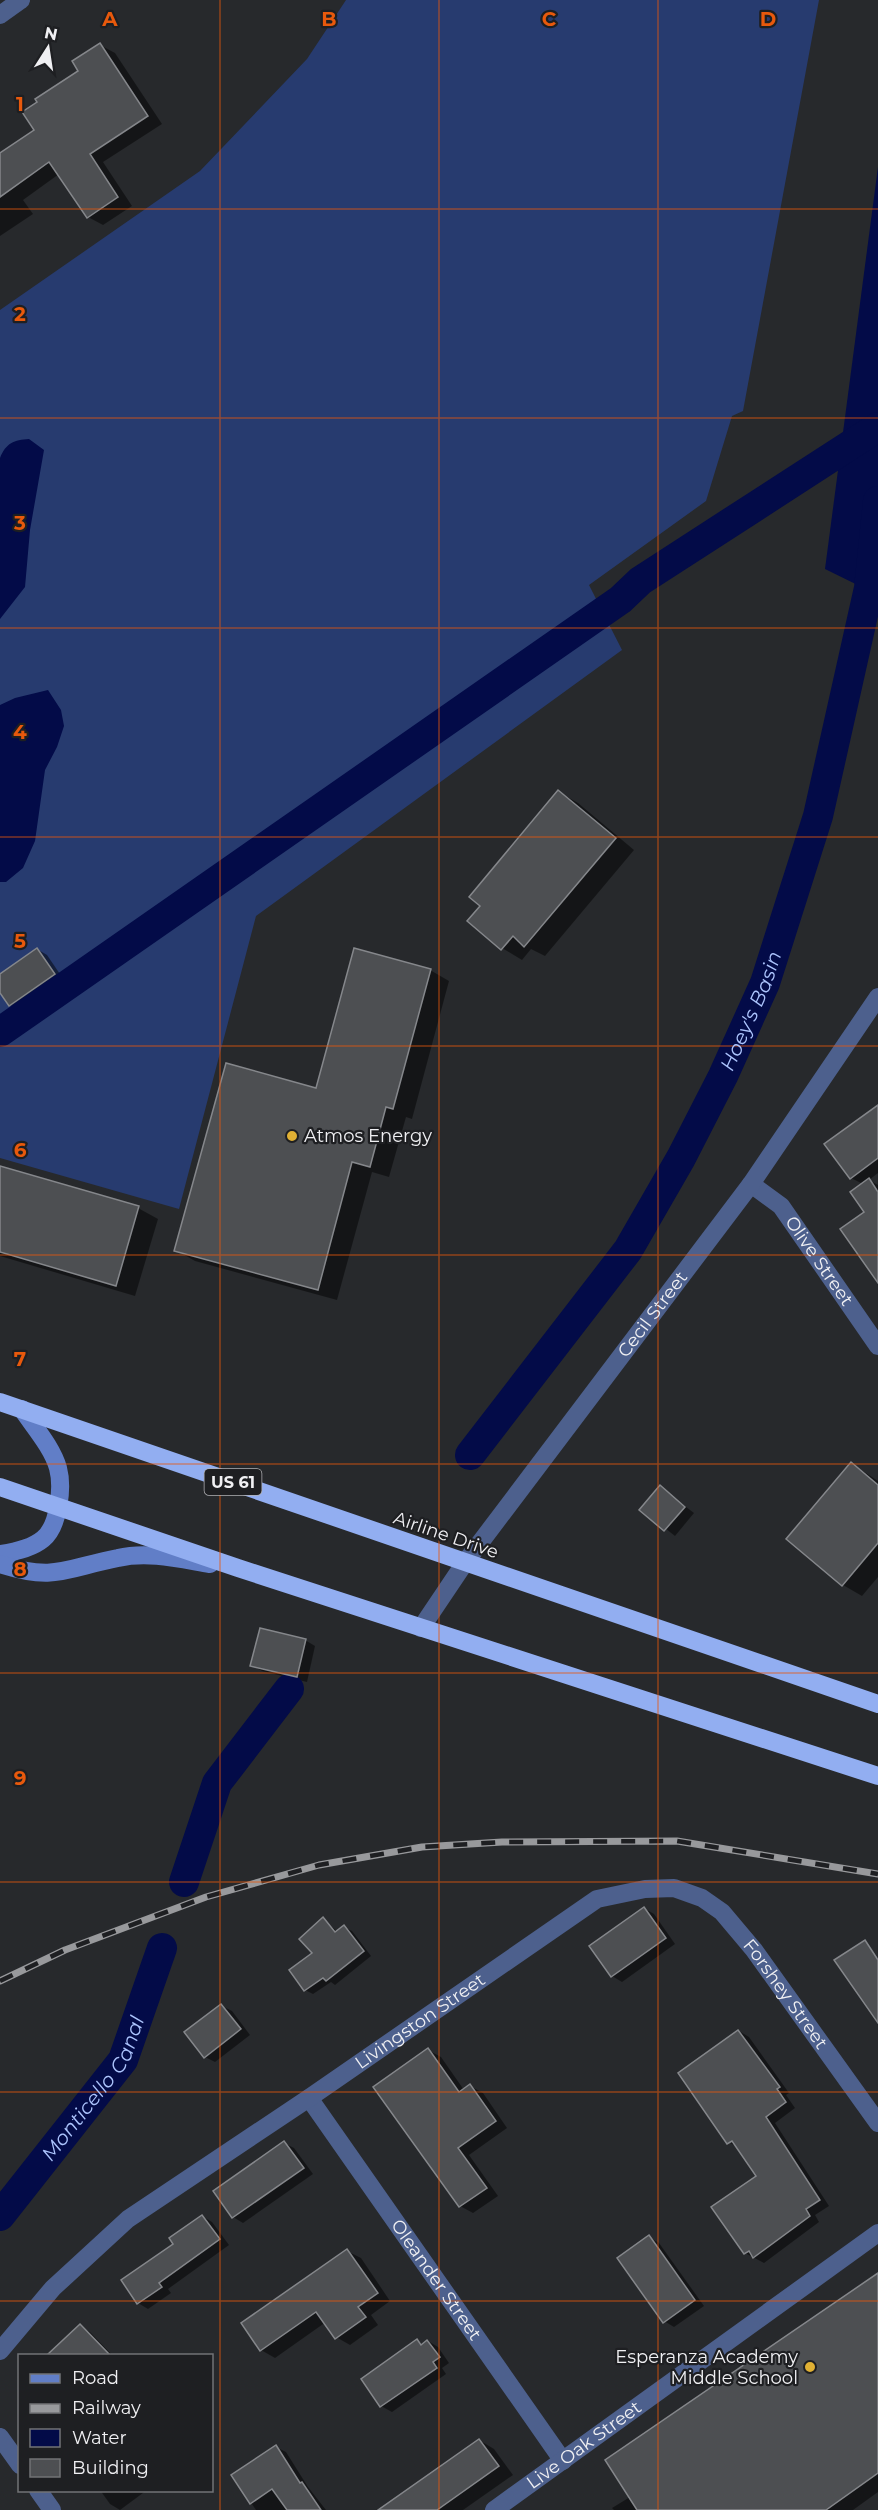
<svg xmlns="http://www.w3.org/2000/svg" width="878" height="2510" viewBox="0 0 878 2510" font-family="Montserrat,sans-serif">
<rect width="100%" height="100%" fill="#27292c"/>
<!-- grass -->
<path fill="#273b6f" d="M 346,0 L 819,0 L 743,411 L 732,416 L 706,501 L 589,585 L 622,650 L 256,916 L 179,1209 L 0,1158 L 0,310 L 200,171 L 307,59 Z"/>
<!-- water -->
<g fill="#030b48">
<path d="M 878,167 L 878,595 L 825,569 Z"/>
<path d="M 29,439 L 44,450 L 30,530 L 25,587 L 0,619 L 0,458 C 6,443 14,440 29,439 Z"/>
<path d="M 48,690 L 61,710 L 64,726 L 57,747 L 45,770 L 35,841 L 23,868 L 6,882 L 0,882 L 0,705 L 15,698 Z"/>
</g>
<!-- shadow -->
<g fill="#0007">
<path d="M 100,45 L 115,53 L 162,124 L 103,162 L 132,206 L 103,225 L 88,217 L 59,174 L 23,200 L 33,214 L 0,236 L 0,155 L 36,131 Z"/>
<path d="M 559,792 L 578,803 L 634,850 L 545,956 L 531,949 L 522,960 L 502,948 L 482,906 Z"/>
<path d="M 37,949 L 47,955 L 64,980 L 20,1010 L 10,1005 L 0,991 L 0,975 Z"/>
<path d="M 430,970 L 449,981 L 412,1119 L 406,1117 L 389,1177 L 372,1172 L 337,1300 L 195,1261 L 176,1250 L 317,1090 Z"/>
<path d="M 878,1107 L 878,1173 L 869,1180 L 878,1185 L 878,1273 L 863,1184 L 851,1178 Z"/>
<path d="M 0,1167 L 138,1208 L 158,1219 L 135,1296 L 0,1256 Z"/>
<path d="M 852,1464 L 878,1481 L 878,1577 L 862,1596 L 843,1585 Z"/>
<path d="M 660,1487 L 694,1513 L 675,1536 L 641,1509 Z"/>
<path d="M 305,1640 L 315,1646 L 307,1682 L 262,1671 L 252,1665 Z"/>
<path d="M 644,1908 L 654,1914 L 675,1944 L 622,1982 L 612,1976 Z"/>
<path d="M 323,1919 L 338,1932 L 344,1927 L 352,1931 L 371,1956 L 335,1985 L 331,1982 L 313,1994 L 305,1990 Z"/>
<path d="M 222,2006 L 232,2011 L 250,2035 L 215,2062 L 205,2057 Z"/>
<path d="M 739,2031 L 749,2037 L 789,2093 L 786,2095 L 795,2108 L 775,2123 L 829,2206 L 815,2215 L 819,2222 L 764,2263 L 745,2253 L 757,2177 L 738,2148 L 729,2142 Z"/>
<path d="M 428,2050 L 441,2057 L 464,2090 L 470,2086 L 483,2093 L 507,2128 L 469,2155 L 498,2196 L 473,2213 L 460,2206 L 375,2088 Z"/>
<path d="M 284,2143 L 294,2148 L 313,2174 L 243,2223 L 233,2217 Z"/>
<path d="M 202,2216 L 212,2222 L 229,2245 L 168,2289 L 171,2293 L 148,2309 L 138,2303 L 175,2244 Z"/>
<path d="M 649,2237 L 659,2243 L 704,2306 L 674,2327 L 664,2321 Z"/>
<path d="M 347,2251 L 361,2258 L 390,2301 L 371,2315 L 378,2325 L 350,2345 L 336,2337 L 326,2322 L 275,2358 L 261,2350 Z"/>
<path d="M 878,2275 L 878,2492 L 853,2510 L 614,2510 L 612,2508 L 630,2497 Z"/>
<path d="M 80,2326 L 90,2332 L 113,2356 L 49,2356 Z"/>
<path d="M 417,2341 L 423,2345 L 428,2341 L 438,2347 L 449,2363 L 442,2368 L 446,2374 L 392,2412 L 381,2406 Z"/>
<path d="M 479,2440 L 494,2449 L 513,2475 L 463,2510 L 404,2510 Z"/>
<path d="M 276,2447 L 286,2452 L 308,2487 L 326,2510 L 256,2510 L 233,2476 Z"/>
<path d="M 100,2490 L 147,2490 L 120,2510 L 110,2504 Z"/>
</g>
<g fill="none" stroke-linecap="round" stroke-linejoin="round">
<!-- canal -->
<g stroke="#030b48" stroke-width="30">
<path d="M 0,1032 L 620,600 L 640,581 L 878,427"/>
<path id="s1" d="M 470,1455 L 628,1250 L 681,1158 L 723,1076 L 765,983 L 818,816 L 869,588 L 878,501"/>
<path d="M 184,1882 L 217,1783 L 289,1689"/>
<path id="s2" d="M 0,2216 L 123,2060 L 162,1948"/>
</g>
</g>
<!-- building -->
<g fill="#4d4f52" stroke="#85878b" stroke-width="1.5">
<path d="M 100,43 L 148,116 L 90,154 L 118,197 L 87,218 L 49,162 L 0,197 L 0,153 L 34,130 L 22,112 L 37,102 L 35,99 L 78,71 L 72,61 Z"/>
<path d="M 558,790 L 616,838 L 524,947 L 513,936 L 501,950 L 467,921 L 480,906 L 469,897 Z"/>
<path d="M 37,948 L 55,974 L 9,1006 L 0,993 L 0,974 Z"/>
<path d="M 354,948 L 431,969 L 393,1109 L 386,1107 L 370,1167 L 352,1162 L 318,1290 L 174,1251 L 226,1063 L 316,1088 Z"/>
<path d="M 878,1105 L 878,1158 L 850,1179 L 824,1144 Z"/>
<path d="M 0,1166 L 139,1206 L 116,1286 L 0,1252 Z"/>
<path d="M 869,1178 L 878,1192 L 878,1283 L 840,1229 L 864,1212 L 850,1192 Z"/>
<path d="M 851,1462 L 878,1485 L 878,1543 L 842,1586 L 786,1539 Z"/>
<path d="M 660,1485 L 685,1507 L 664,1531 L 639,1510 Z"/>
<path d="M 260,1628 L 306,1639 L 297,1677 L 250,1666 Z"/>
<path d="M 644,1907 L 666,1938 L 611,1977 L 589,1946 Z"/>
<path d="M 323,1917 L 335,1932 L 344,1925 L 364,1951 L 326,1981 L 323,1978 L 304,1991 L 289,1970 L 312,1953 L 299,1939 Z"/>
<path d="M 865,1940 L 878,1960 L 878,2023 L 834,1960 Z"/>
<path d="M 221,2004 L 241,2029 L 204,2058 L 184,2032 Z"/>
<path d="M 738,2030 L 780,2087 L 777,2089 L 786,2102 L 766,2117 L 820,2200 L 806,2209 L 810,2216 L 753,2258 L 749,2251 L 744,2254 L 711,2207 L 756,2176 L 732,2141 L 727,2144 L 678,2073 Z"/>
<path d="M 428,2048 L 459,2092 L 470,2084 L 496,2121 L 458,2148 L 487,2188 L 459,2207 L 373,2087 Z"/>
<path d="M 284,2141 L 304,2168 L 232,2218 L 213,2191 Z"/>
<path d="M 202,2215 L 220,2239 L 159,2283 L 162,2287 L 137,2304 L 121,2280 L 173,2244 L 169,2238 Z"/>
<path d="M 649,2235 L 695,2300 L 663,2323 L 617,2258 Z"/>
<path d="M 347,2249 L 378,2293 L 358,2307 L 366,2317 L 335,2339 L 316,2312 L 260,2351 L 241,2323 Z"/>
<path d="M 878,2273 L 878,2473 L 826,2510 L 637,2510 L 605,2460 Z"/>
<path d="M 80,2324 L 110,2355 L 47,2355 Z"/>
<path d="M 417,2339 L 421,2345 L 427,2340 L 440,2357 L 433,2362 L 437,2368 L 380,2407 L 361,2379 Z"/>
<path d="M 479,2439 L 499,2466 L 437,2510 L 378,2510 Z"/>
<path d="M 276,2445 L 300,2483 L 302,2482 L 321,2510 L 287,2510 L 272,2489 L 250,2504 L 231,2475 Z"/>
</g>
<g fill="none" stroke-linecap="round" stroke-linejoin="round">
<!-- street -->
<g stroke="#4d608d" stroke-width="18">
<path d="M 0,15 L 21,0"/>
<path id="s3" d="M 751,1184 L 781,1206 L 878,1346"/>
<path id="s4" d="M 421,1628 L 464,1564 L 751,1184 L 878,997"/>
<path id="s5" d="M 309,2098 L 563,2461"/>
<path id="s6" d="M 0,2351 L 53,2288 L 128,2219 L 309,2098 L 597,1899 L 645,1889 L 674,1888 L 702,1898 L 722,1912 L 754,1950 L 878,2123"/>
<path d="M 0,2437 L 20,2465"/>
<path d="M 38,2490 L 52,2510"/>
<path id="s7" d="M 494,2510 L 878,2233"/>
</g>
<!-- secondary -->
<g stroke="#617ec7" stroke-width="18">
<path d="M 0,1554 C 15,1552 32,1548 43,1539 C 59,1526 63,1487 58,1468 C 52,1447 34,1427 22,1409"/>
<path d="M 0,1564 C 55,1582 66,1568 118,1558 C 148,1551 180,1559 210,1564"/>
</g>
<!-- highway -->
<g stroke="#92aef1" stroke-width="18">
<path d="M 0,1402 L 878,1704"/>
<path d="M 0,1487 L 238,1568 L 878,1776"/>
</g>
<defs>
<path id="rail" d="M 0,1981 L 65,1950 L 206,1897 L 319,1865 L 422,1847 L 502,1842 L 677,1841 L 878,1874"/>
</defs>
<!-- rail casing -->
<use href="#rail" stroke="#98999c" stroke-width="7"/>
<!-- rail -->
<use href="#rail" stroke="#1e1f22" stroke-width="4.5" stroke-dasharray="14" stroke-linecap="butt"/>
</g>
<!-- grid -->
<path fill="none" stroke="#e8590c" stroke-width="1.5" stroke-opacity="0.55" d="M 220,0 L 220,2510M 439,0 L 439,2510M 658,0 L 658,2510M 0,209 L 878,209M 0,418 L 878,418M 0,628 L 878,628M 0,837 L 878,837M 0,1046 L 878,1046M 0,1255 L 878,1255M 0,1464 L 878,1464M 0,1673 L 878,1673M 0,1882 L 878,1882M 0,2092 L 878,2092M 0,2301 L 878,2301"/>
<!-- markers -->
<g fill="#e0b034" stroke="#1e1f22" stroke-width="2">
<circle cx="292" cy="1136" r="6"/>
<circle cx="810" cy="2367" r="6"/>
</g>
<g text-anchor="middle" stroke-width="4.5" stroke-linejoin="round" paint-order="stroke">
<!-- shield labels -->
<rect fill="#1e1f22" stroke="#b1b1b4" stroke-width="1.5" x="204.5" y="1469" width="57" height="26" rx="4.5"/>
<g font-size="16" font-weight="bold" fill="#f0f0f3">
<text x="233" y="1488">US 61</text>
</g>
<!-- poi labels -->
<g font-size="18" fill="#f0f0f3" stroke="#1e1f22" text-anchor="start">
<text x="304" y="1142">Atmos Energy</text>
<text x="798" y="2363" text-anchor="end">Esperanza Academy<tspan x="798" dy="21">Middle School</tspan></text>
</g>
<!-- street labels -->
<g font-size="18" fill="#f0f0f3" stroke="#1e1f22">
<text dy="6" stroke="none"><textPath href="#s3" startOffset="104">Olive Street</textPath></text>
<text dy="6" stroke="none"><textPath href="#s4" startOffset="390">Cecil Street</textPath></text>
<text transform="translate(446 1535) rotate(19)" y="6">Airline Drive</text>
<text dy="6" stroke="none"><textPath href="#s6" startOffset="988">Forshey Street</textPath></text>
<text dy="6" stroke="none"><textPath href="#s6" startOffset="537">Livingston Street</textPath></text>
<text dy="6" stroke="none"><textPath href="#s5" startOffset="222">Oleander Street</textPath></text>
<text dy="6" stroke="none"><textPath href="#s7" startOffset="111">Live Oak Street</textPath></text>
</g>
<!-- water labels -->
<g font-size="20" font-style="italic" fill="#acc4fd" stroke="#1e1f22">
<text dy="7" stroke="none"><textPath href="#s1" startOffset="528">Hoey's Basin</textPath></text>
<text dy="7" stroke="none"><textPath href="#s2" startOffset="159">Monticello Canal</textPath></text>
</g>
</g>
<g font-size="20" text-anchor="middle" font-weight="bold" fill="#e8590c" stroke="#1e1f22" stroke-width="4.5" stroke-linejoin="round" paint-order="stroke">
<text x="110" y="26">A</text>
<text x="329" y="26">B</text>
<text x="549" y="26">C</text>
<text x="768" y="26">D</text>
<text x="20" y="111">1</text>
<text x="20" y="321">2</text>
<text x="20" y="530">3</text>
<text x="20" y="739">4</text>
<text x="20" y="948">5</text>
<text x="20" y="1157">6</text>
<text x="20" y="1366">7</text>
<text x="20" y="1576">8</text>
<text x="20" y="1785">9</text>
</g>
<!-- legend -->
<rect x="18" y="2354" width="195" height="138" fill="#1e1f22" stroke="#727376" stroke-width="1.5"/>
<rect x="30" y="2374" width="30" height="9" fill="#617ec7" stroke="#727376" stroke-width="1.5"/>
<text x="72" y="2384" font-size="18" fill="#f0f0f3">Road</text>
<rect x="30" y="2404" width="30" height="9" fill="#98999c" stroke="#727376" stroke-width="1.5"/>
<text x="72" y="2414" font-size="18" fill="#f0f0f3">Railway</text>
<rect x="30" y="2429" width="30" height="18" fill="#030b48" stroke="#727376" stroke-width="1.5"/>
<text x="72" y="2444" font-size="18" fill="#f0f0f3">Water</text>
<rect x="30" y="2459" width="30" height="18" fill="#4d4f52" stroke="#727376" stroke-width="1.5"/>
<text x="72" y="2474" font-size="18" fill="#f0f0f3">Building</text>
<!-- north arrow -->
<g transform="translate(48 48) rotate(12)" stroke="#1e1f22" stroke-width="4.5" paint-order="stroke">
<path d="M0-4.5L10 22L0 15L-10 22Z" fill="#f0f0f3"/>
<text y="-9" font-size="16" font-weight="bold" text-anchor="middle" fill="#f0f0f3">N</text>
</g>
</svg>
